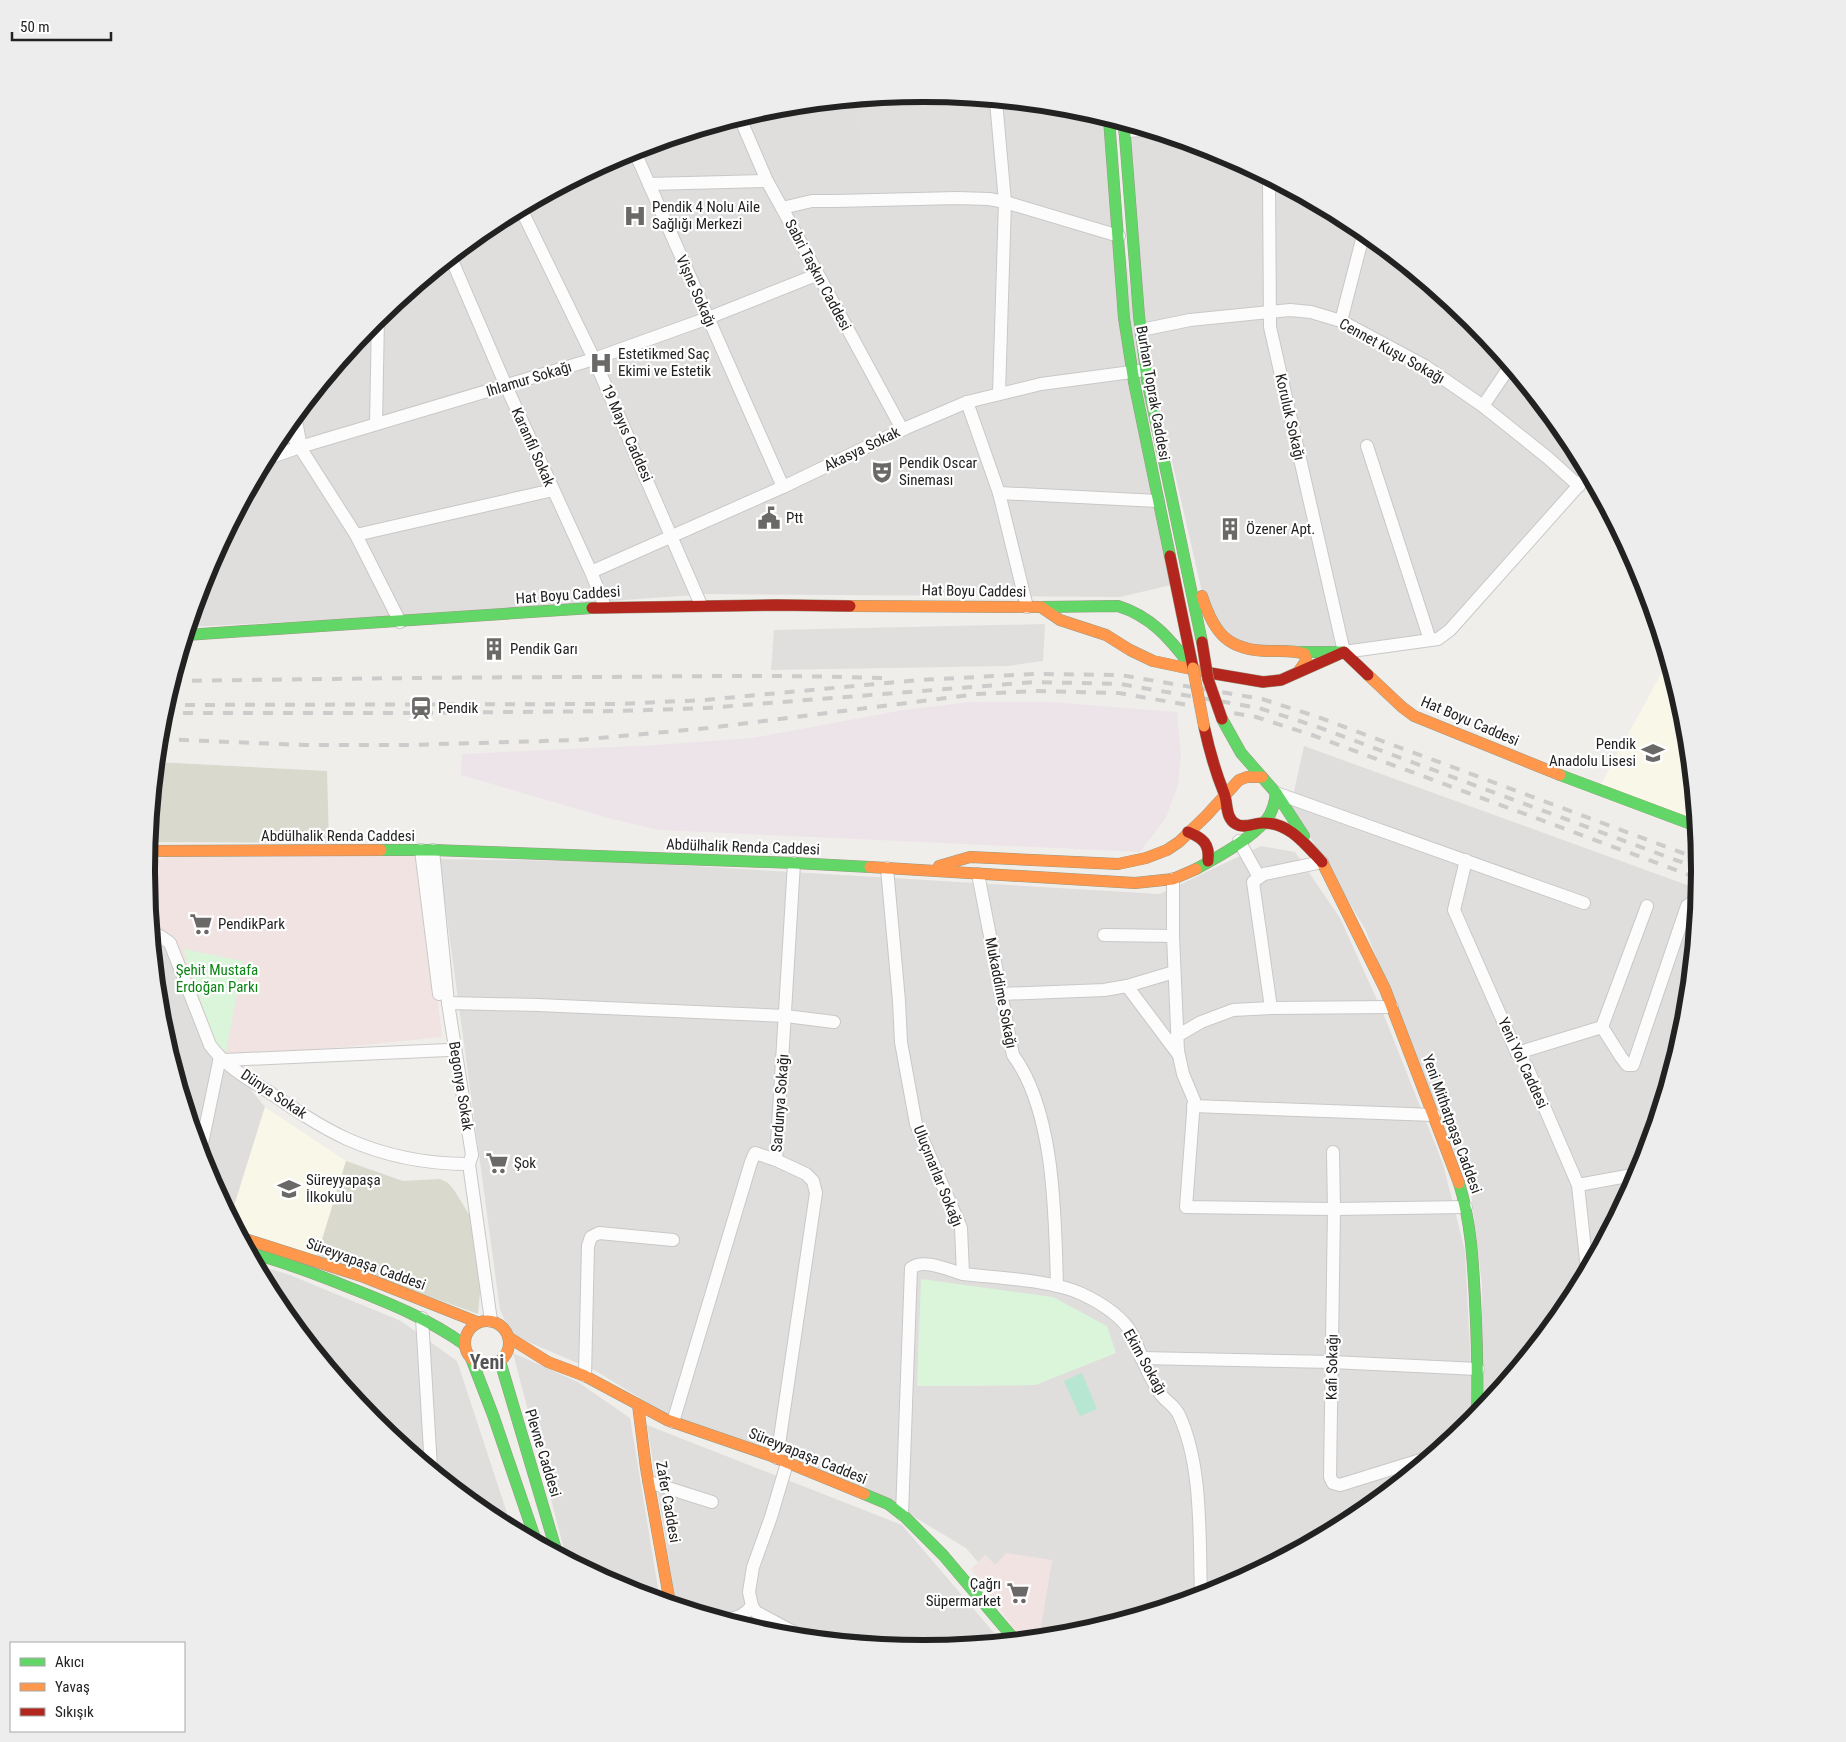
<svg xmlns="http://www.w3.org/2000/svg" width="1846" height="1742" viewBox="0 0 1846 1742" font-family="'Roboto Condensed',sans-serif">
<rect width="100%" height="100%" fill="#f0eeeb"/>
<!-- residential -->
<g fill="#dfdedc" fill-rule="evenodd">
<path d="M 923,94 L 1075,109 L 1107,119 L 1171,585 L 1120,597 L 708,594 L 402,616 L 189,627 L 205,573 L 277,439 L 374,321 L 491,225 L 626,153 L 772,109 Z"/>
<path d="M 1125,124 L 1221,153 L 1355,225 L 1473,322 L 1569,439 L 1590,478 L 1451,629 L 1430,637 L 1341,656 L 1244,647 L 1206,610 L 1142,329 Z"/>
<path d="M 1304,746 L 1698,889 L 1685,1023 L 1641,1169 L 1569,1303 L 1480,1411 L 1482,1285 L 1471,1194 L 1365,929 L 1291,805 Z"/>
<path d="M 1261,846 L 1295,852 L 1340,918 L 1383,1013 L 1443,1164 L 1465,1251 L 1472,1390 L 1470,1423 L 1355,1517 L 1220,1589 L 1074,1633 L 1039,1637 L 1052,1560 L 995,1565 L 985,1555 L 978,1562 L 966,1548 L 911,1515 L 669,1416 L 596,1371 L 512,1335 L 500,1310 L 439,859 L 624,862 L 1160,894 ZM 1115,1353 L 1035,1385 L 917,1386 Z"/>
<path d="M 152,937 L 167,937 L 226,1059 L 265,1107 L 231,1216 L 205,1168 L 161,1022 Z"/>
<path d="M 257,1265 L 290,1275 L 401,1321 L 457,1361 L 512,1528 L 491,1517 L 373,1420 L 277,1303 Z"/>
<path d="M 513,1353 L 578,1382 L 630,1418 L 660,1600 L 625,1589 L 566,1557 Z"/>
<path d="M 647,1425 L 902,1525 L 1001,1641 L 923,1648 L 771,1633 L 676,1604 Z"/>
</g>
<!-- commercial -->
<g fill="#f1e3e1">
<path d="M 169,855 L 422,856 L 442,1037 L 226,1059 L 213,1050 L 176,952 L 152,929 L 146,865 Z"/>
<path d="M 1006,1553 L 1052,1560 L 1039,1637 L 1021,1639 L 971,1569 L 985,1555 L 995,1565 Z"/>
</g>
<!-- industrial -->
<path fill="#ede4e9" d="M 970,702 L 1051,702 L 1177,712 L 1181,755 L 1178,785 L 1166,818 L 1140,852 L 658,830 L 608,818 L 461,775 L 462,754 L 655,745 L 752,738 L 903,710 Z"/>
<!-- education -->
<g fill="#f8f7e8">
<path d="M 1668,661 L 1685,720 L 1696,826 L 1600,786 Z"/>
<path d="M 265,1107 L 346,1161 L 317,1256 L 238,1230 L 231,1216 Z"/>
</g>
<!-- construction -->
<g fill="#d9d9cd">
<path d="M 156,762 L 327,771 L 329,843 L 149,842 Z"/>
<path d="M 346,1161 L 403,1181 L 440,1179 L 448,1183 L 454,1190 L 470,1216 L 474,1232 L 481,1283 L 478,1314 L 317,1256 Z"/>
</g>
<!-- park -->
<g fill="#daf5da">
<path d="M 183,949 L 243,961 L 226,1051 L 223,1053 L 218,1050 Z"/>
<path d="M 921,1279 L 1053,1297 L 1107,1326 L 1116,1353 L 1035,1385 L 917,1386 Z"/>
</g>
<!-- pitch -->
<path fill="#b7e6d2" d="M 1082,1373 L 1097,1409 L 1080,1416 L 1064,1381 Z"/>
<!-- parking -->
<g fill="#e0dfde">
<path d="M 923,94 L 986,102 L 998,195 L 860,192 L 857,102 L 875,101 L 880,98 Z"/>
<path d="M 1045,624 L 1043,661 L 1008,666 L 771,670 L 774,630 Z"/>
</g>
<g fill="none" stroke-linecap="round" stroke-linejoin="round">
<defs>
<g id="street">
<path d="M 996,101 L 1005,202 L 999,393"/>
<path d="M 740,118 L 767,181 L 782,208 L 902,429"/>
<path d="M 1125,131 L 1146,130"/>
<path d="M 634,150 L 783,487"/>
<path d="M 1269,179 L 1270,327 L 1344,652 L 1438,639 L 1450,630 L 1588,475"/>
<path d="M 649,184 L 767,181"/>
<path d="M 782,208 L 812,201 L 835,201 L 957,198 L 989,199 L 1005,202 L 1119,236"/>
<path d="M 521,209 L 594,359 L 701,605"/>
<path d="M 451,258 L 506,386 L 591,572 L 605,607"/>
<path d="M 1341,321 L 1364,232"/>
<path d="M 1141,330 L 1190,320 L 1290,310 L 1311,312 L 1341,321 L 1425,366 L 1483,406 L 1548,458 L 1579,486"/>
<path d="M 967,402 L 999,493 L 1027,607"/>
<path d="M 1483,406 L 1510,366"/>
<path d="M 295,416 L 300,442"/>
<path d="M 376,424 L 378,317"/>
<path d="M 287,427 L 356,535 L 400,622"/>
<path d="M 1367,446 L 1430,640"/>
<path d="M 266,459 L 300,447 L 594,359 L 708,318 L 816,275"/>
<path d="M 999,493 L 1158,501"/>
<path d="M 356,535 L 553,490"/>
<path d="M 591,572 L 783,487 L 906,428 L 967,402 L 1041,384 L 1139,371"/>
<path d="M 1276,793 L 1584,903"/>
<path d="M 1239,841 L 1259,877"/>
<path d="M 421,850 L 439,994"/>
<path d="M 433,850 L 448,1003 L 472,1155 L 469,1164 L 491,1321"/>
<path d="M 1466,860 L 1454,910 L 1517,1053 L 1527,1067 L 1578,1185 L 1587,1269"/>
<path d="M 887,868 L 899,1001 L 901,1042 L 916,1124 L 961,1228 L 963,1274 C 948,1270 924,1258 911,1268 L 902,1514"/>
<path d="M 978,874 L 1013,1055 C 1055,1112 1055,1216 1057,1286"/>
<path d="M 1173,879 L 1173,936 L 1178,1051 L 1183,1074 L 1194,1100 L 1186,1207 L 1334,1209 L 1466,1207"/>
<path d="M 152,933 L 160,936 L 170,943 L 210,1045 C 224,1065 248,1079 269,1092 C 294,1109 319,1126 347,1139 C 385,1156 428,1164 469,1164"/>
<path d="M 1104,935 L 1173,936"/>
<path d="M 1127,986 L 1178,1054"/>
<path d="M 1000,994 L 1104,990 L 1127,986 L 1174,972"/>
<path d="M 448,1003 L 538,1005 L 786,1016 L 834,1022"/>
<path d="M 1271,1008 L 1253,882 L 1264,874 L 1322,862"/>
<path d="M 1602,1027 L 1621,1057 L 1627,1065 L 1633,1065 L 1687,906 L 1691,903 L 1697,903"/>
<path d="M 1177,1036 L 1201,1022 L 1233,1010 L 1271,1008 L 1392,1007"/>
<path d="M 1517,1053 L 1602,1027 L 1647,906"/>
<path d="M 225,1060 L 448,1050"/>
<path d="M 1193,1106 L 1434,1115"/>
<path d="M 1333,1152 L 1334,1209 L 1330,1477 L 1333,1483 L 1340,1485 L 1427,1458"/>
<path d="M 200,1153 L 220,1057"/>
<path d="M 776,1160 L 806,1174 L 813,1181 L 816,1193 L 777,1458"/>
<path d="M 1578,1185 L 1638,1174"/>
<path d="M 963,1274 C 998,1278 1052,1280 1082,1294 C 1101,1303 1122,1316 1132,1334 C 1139,1348 1143,1363 1150,1376 C 1154,1383 1157,1390 1162,1396 C 1168,1403 1175,1406 1179,1415 C 1203,1466 1199,1539 1201,1595"/>
<path d="M 422,1318 L 431,1468"/>
<path d="M 1141,1358 L 1332,1362 L 1478,1369"/>
<path d="M 585,1376 L 588,1246 L 591,1237 L 599,1233 L 673,1240"/>
<path d="M 673,1422 L 751,1162 L 755,1153 L 776,1160 L 794,863"/>
<path d="M 787,1463 L 771,1517 L 753,1567 L 749,1592 L 752,1606 L 756,1612 L 801,1636"/>
<path d="M 649,1482 L 712,1502"/>
<path d="M 724,1619 C 737,1619 745,1615 752,1606"/>
</g>
<g id="fast">
<path d="M 1109,119 L 1124,318 L 1134,382 L 1170,556"/>
<path d="M 1124,124 L 1139,316 L 1147,380 L 1202,642"/>
<path d="M 1041,607 L 1118,606 C 1151,616 1170,639 1190,665"/>
<path d="M 186,635 L 592,608"/>
<path d="M 1301,652 L 1344,652"/>
<path d="M 1222,719 L 1241,753 L 1276,793 L 1304,836"/>
<path d="M 1560,775 L 1696,826"/>
<path d="M 381,850 L 433,850 L 794,863 L 870,867"/>
<path d="M 1196,869 C 1218,857 1251,839 1267,819 C 1273,811 1275,802 1276,793"/>
<path d="M 1459,1183 C 1471,1222 1473,1260 1475,1300 C 1477,1339 1478,1377 1477,1415"/>
<path d="M 250,1253 C 284,1262 316,1274 348,1287 C 389,1303 429,1319 465,1345"/>
<path d="M 471,1358 L 493,1415 L 536,1541"/>
<path d="M 500,1361 L 557,1553"/>
<path d="M 864,1494 L 888,1504 L 905,1517 L 943,1555 L 1014,1639"/>
</g>
<g id="slow">
<path d="M 1202,596 C 1214,634 1229,651 1270,651 C 1282,651 1294,650 1305,654 L 1306,661 L 1299,671"/>
<path d="M 850,606 L 1041,607 L 1060,620 L 1106,635 L 1130,650 L 1153,661 L 1210,673"/>
<path d="M 1368,675 L 1402,707 L 1414,716 L 1560,775"/>
<path d="M 148,851 L 381,850"/>
<path d="M 1322,862 L 1385,989 L 1459,1183"/>
<path d="M 939,866 L 970,857 L 1118,864 L 1146,858 L 1167,850 L 1179,842 L 1206,816 L 1239,780 L 1247,777 L 1262,777"/>
<path d="M 870,867 L 1135,883 L 1173,879 L 1196,869"/>
<path d="M 242,1238 L 361,1276 L 477,1322"/>
<circle cx="487" cy="1343" r="22"/>
<path d="M 508,1337 L 548,1362 L 585,1376 L 667,1420 L 769,1455 L 864,1494"/>
<path d="M 638,1405 L 646,1468 L 670,1603"/>
</g>
<g id="jam">
<path d="M 1170,556 L 1193,668"/>
<path d="M 592,608 L 776,605 L 850,606"/>
<path d="M 1210,673 L 1263,682 L 1281,680 L 1344,652 L 1368,675"/>
<path d="M 1204,726 C 1209,749 1215,771 1224,793 C 1228,803 1225,818 1236,824 C 1244,829 1254,823 1263,823 C 1289,822 1306,845 1322,862"/>
<path d="M 1188,832 C 1203,838 1210,844 1208,861"/>
</g>
</defs>
<!-- street casing -->
<use href="#street" stroke="#c9c8c7" stroke-width="14"/>
<!-- fast casing -->
<use href="#fast" stroke="#999a82" stroke-width="12"/>
<!-- slow casing -->
<use href="#slow" stroke="#999a82" stroke-width="12"/>
<!-- jam casing -->
<use href="#jam" stroke="#999a82" stroke-width="12"/>
<!-- street -->
<use href="#street" stroke="#fdfcfc" stroke-width="12"/>
<!-- fast -->
<use href="#fast" stroke="#63d668" stroke-width="11"/>
<!-- slow -->
<use href="#slow" stroke="#ff974d" stroke-width="11"/>
<!-- jam -->
<use href="#jam" stroke="#b3261e" stroke-width="11"/>
<!-- rail -->
<g stroke="#ccc" stroke-width="4" stroke-dasharray="10 10" stroke-linecap="butt">
<path d="M 172,681 C 318,679 464,677 610,677 C 701,676 791,675 882,678"/>
<path d="M 165,705 L 618,704 L 704,700 L 919,680 L 1034,674 L 1120,675 L 1262,699 L 1318,717 L 1699,859"/>
<path d="M 163,713 L 406,713 L 619,711 L 706,708 L 1035,682 L 1120,684 L 1259,708 L 1315,726 L 1700,869"/>
<path d="M 159,739 L 303,745 L 409,745 L 578,740 L 708,728 L 978,694 L 1035,691 L 1119,693 L 1256,717 L 1312,735 L 1700,879"/>
</g>
<defs>
<path id="slow-bridge" d="M 1193,668 L 1204,726"/>
<path id="jam-bridge" d="M 1202,642 L 1208,679 L 1222,719"/>
</defs>
<!-- slow-bridge casing -->
<use href="#slow-bridge" stroke="#a79c86" stroke-width="12" stroke-linecap="butt"/>
<!-- jam-bridge casing -->
<use href="#jam-bridge" stroke="#a79c86" stroke-width="12" stroke-linecap="butt"/>
<!-- slow-bridge -->
<use href="#slow-bridge" stroke="#ff974d" stroke-width="11"/>
<!-- jam-bridge -->
<use href="#jam-bridge" stroke="#b3261e" stroke-width="11"/>
</g>
<!-- icons -->
<defs>
<symbol id="hospital-bare" viewBox="-9 -9 18 18"><path d="M-5-5h3v3.5h4V-5h3V5h-3V1.5h-4V5h-3Z" fill="#6a6968" stroke="#fff" stroke-width="2.5" paint-order="stroke"/></symbol>
<symbol id="theatre-bare" viewBox="-9 -9 18 18"><path d="M-5-5.5Q0-4 5-5.5V0Q5 5 0 6Q-5 5-5 0ZM-3.3-2.5H-1v1.5H-3.3ZM1-2.5H3.3v1.5H1ZM-2.8 1Q0 5.5 2.8 1Z" fill="#6a6968" stroke="#fff" stroke-width="2.5" paint-order="stroke"/></symbol>
<symbol id="civic-bare" viewBox="-9 -9 18 18"><path d="M-.6-6.5H3V-4.5H.6V-3L4-1V1h2V6H-6V1h2V-1L-.6-3ZM-1.2 2.5V6h2.4V2.5Z" fill="#6a6968" stroke="#fff" stroke-width="2.5" paint-order="stroke"/></symbol>
<symbol id="building-bare" viewBox="-9 -9 18 18"><path d="M-4-6H4V6H1V3H-1V6H-4ZM-2.5-4.3h1.7v1.8h-1.7ZM.8-4.3h1.7v1.8H.8ZM-2.5-1h1.7V.8h-1.7ZM.8-1h1.7V.8H.8Z" fill="#6a6968" stroke="#fff" stroke-width="2.5" paint-order="stroke"/></symbol>
<symbol id="station-bare" viewBox="-9 -9 18 18"><path d="M-3-6H3Q5-6 5-4V2Q5 4 3 4L4.5 6H3L1.5 4h-3L-3 6H-4.5L-3 4Q-5 4-5 2V-4Q-5-6-3-6ZM-3.5-4v3h7v-3ZM-3.5 1v1.5H-2V1ZM2 1v1.5H3.5V1Z" fill="#6a6968" stroke="#fff" stroke-width="2.5" paint-order="stroke"/></symbol>
<symbol id="school-bare" viewBox="-9 -9 18 18"><path d="M0-5L7-2L0 1L-7-2ZM-4 1L0 2.5L4 1V4Q0 6-4 4Z" fill="#6a6968" stroke="#fff" stroke-width="2.5" paint-order="stroke"/></symbol>
<symbol id="supermarket-bare" viewBox="-9 -9 18 18"><path d="M-6-5.5h2.5l.6 2H6L4.5 2H-2.5L-4.4-4H-6ZM-1.5 3.2a1.3 1.3 0 1 0 .1 0ZM3 3.2a1.3 1.3 0 1 0 .1 0Z" fill="#6a6968" stroke="#fff" stroke-width="2.5" paint-order="stroke"/></symbol>
</defs>
<g fill-rule="evenodd">
<use href="#hospital-bare" x="619" y="200" width="32" height="32"/>
<use href="#hospital-bare" x="585" y="347" width="32" height="32"/>
<use href="#theatre-bare" x="866" y="456" width="32" height="32"/>
<use href="#civic-bare" x="753" y="502" width="32" height="32"/>
<use href="#building-bare" x="1214" y="513" width="32" height="32"/>
<use href="#building-bare" x="478" y="633" width="32" height="32"/>
<use href="#station-bare" x="405" y="692" width="32" height="32"/>
<use href="#school-bare" x="1637" y="737" width="32" height="32"/>
<use href="#supermarket-bare" x="185" y="908" width="32" height="32"/>
<use href="#supermarket-bare" x="481" y="1147" width="32" height="32"/>
<use href="#school-bare" x="273" y="1173" width="32" height="32"/>
<use href="#supermarket-bare" x="1002" y="1577" width="32" height="32"/>
</g>
<g text-anchor="middle" stroke-width="4.5" stroke-linejoin="round" paint-order="stroke">
<!-- poi labels -->
<g font-size="15" fill="#222" stroke="#fff" text-anchor="start">
<text x="652" y="212">Pendik 4 Nolu Aile<tspan x="652" dy="17">Sağlığı Merkezi</tspan></text>
<text x="618" y="359">Estetikmed Saç<tspan x="618" dy="17">Ekimi ve Estetik</tspan></text>
<text x="899" y="468">Pendik Oscar<tspan x="899" dy="17">Sineması</tspan></text>
<text x="786" y="523">Ptt</text>
<text x="1246" y="534">Özener Apt.</text>
<text x="510" y="654">Pendik Garı</text>
<text x="438" y="713">Pendik</text>
<text x="1636" y="749" text-anchor="end">Pendik<tspan x="1636" dy="17">Anadolu Lisesi</tspan></text>
<text x="218" y="929">PendikPark</text>
<text x="514" y="1168">Şok</text>
<text x="306" y="1185">Süreyyapaşa<tspan x="306" dy="17">İlkokulu</tspan></text>
<text x="1001" y="1589" text-anchor="end">Çağrı<tspan x="1001" dy="17">Süpermarket</tspan></text>
</g>
<!-- street labels -->
<g font-size="15" fill="#222" stroke="#fff">
<text transform="translate(818 275) rotate(62)" y="5">Sabri Taşkın Caddesi</text>
<text transform="translate(696 291) rotate(66)" y="5">Vişne Sokağı</text>
<text transform="translate(1392 351) rotate(29)" y="5">Cennet Kuşu Sokağı</text>
<text transform="translate(529 379) rotate(-17)" y="5">Ihlamur Sokağı</text>
<text transform="translate(1153 393) rotate(80)" y="5">Burhan Toprak Caddesi</text>
<text transform="translate(1290 417) rotate(77)" y="5">Koruluk Sokağı</text>
<text transform="translate(627 433) rotate(66)" y="5">19 Mayıs Caddesi</text>
<text transform="translate(533 447) rotate(66)" y="5">Karanfil Sokak</text>
<text transform="translate(862 449) rotate(-26)" y="5">Akasya Sokak</text>
<text transform="translate(974 591) rotate(1)" y="5">Hat Boyu Caddesi</text>
<text transform="translate(568 595) rotate(-4)" y="5">Hat Boyu Caddesi</text>
<text transform="translate(1470 721) rotate(23)" y="5">Hat Boyu Caddesi</text>
<text x="338" y="841">Abdülhalik Renda Caddesi</text>
<text transform="translate(743 847) rotate(2)" y="5">Abdülhalik Renda Caddesi</text>
<text transform="translate(1001 993) rotate(79)" y="5">Mukaddime Sokağı</text>
<text transform="translate(1523 1063) rotate(65)" y="5">Yeni Yol Caddesi</text>
<text transform="translate(461 1086) rotate(81)" y="5">Begonya Sokak</text>
<text transform="translate(274 1094) rotate(34)" y="5">Dünya Sokak</text>
<text transform="translate(780 1103) rotate(-86)" y="5">Sardunya Sokağı</text>
<text transform="translate(1452 1124) rotate(70)" y="5">Yeni Mithatpaşa Caddesi</text>
<text transform="translate(938 1176) rotate(68)" y="5">Uluçınarlar Sokağı</text>
<text transform="translate(366 1264) rotate(20)" y="5">Süreyyapaşa Caddesi</text>
<text transform="translate(1145 1362) rotate(61)" y="5">Ekim Sokağı</text>
<text transform="translate(1332 1367) rotate(-89)" y="5">Kafi Sokağı</text>
<text transform="translate(543 1453) rotate(73)" y="5">Plevne Caddesi</text>
<text transform="translate(808 1456) rotate(22)" y="5">Süreyyapaşa Caddesi</text>
<text transform="translate(668 1502) rotate(80)" y="5">Zafer Caddesi</text>
</g>
<!-- park labels -->
<g font-size="15" fill="#0c8416" stroke="#fff">
<text x="217" y="975">Şehit Mustafa<tspan x="217" dy="17">Erdoğan Parkı</tspan></text>
</g>
<!-- district labels -->
<g font-size="20" font-weight="bold" fill="#555" stroke="#fff">
<text x="487" y="1369">Yeni</text>
</g>
</g>
<!-- crop -->
<path d="M0 0H1846V1742H0ZM923 102H923A768 768 0 0 1 1691 870V872A768 768 0 0 1 923 1640H923A768 768 0 0 1 155 872V870A768 768 0 0 1 923 102Z" fill="#ededed" fill-rule="evenodd"/>
<path fill="none" stroke="#222" stroke-width="6" d="M923 102H923A768 768 0 0 1 1691 870V872A768 768 0 0 1 923 1640H923A768 768 0 0 1 155 872V870A768 768 0 0 1 923 102Z"/>
<!-- legend -->
<rect x="10" y="1642" width="175" height="90" fill="#ffffff" stroke="#a7a7a7"/>
<rect x="20" y="1658" width="25" height="8" fill="#63d668" stroke="#a7a7a7"/>
<text x="55" y="1667" font-size="15" fill="#222222">Akıcı</text>
<rect x="20" y="1683" width="25" height="8" fill="#ff974d" stroke="#a7a7a7"/>
<text x="55" y="1692" font-size="15" fill="#222222">Yavaş</text>
<rect x="20" y="1708" width="25" height="8" fill="#b3261e" stroke="#a7a7a7"/>
<text x="55" y="1717" font-size="15" fill="#222222">Sıkışık</text>
<!-- scale -->
<path d="M12 32v8h99v-8" fill="none" stroke="#222222" stroke-width="2.5"/>
<text x="20" y="32" font-size="15" fill="#222222" stroke="#ffffff" stroke-width="4" paint-order="stroke">50 m</text>
</svg>
